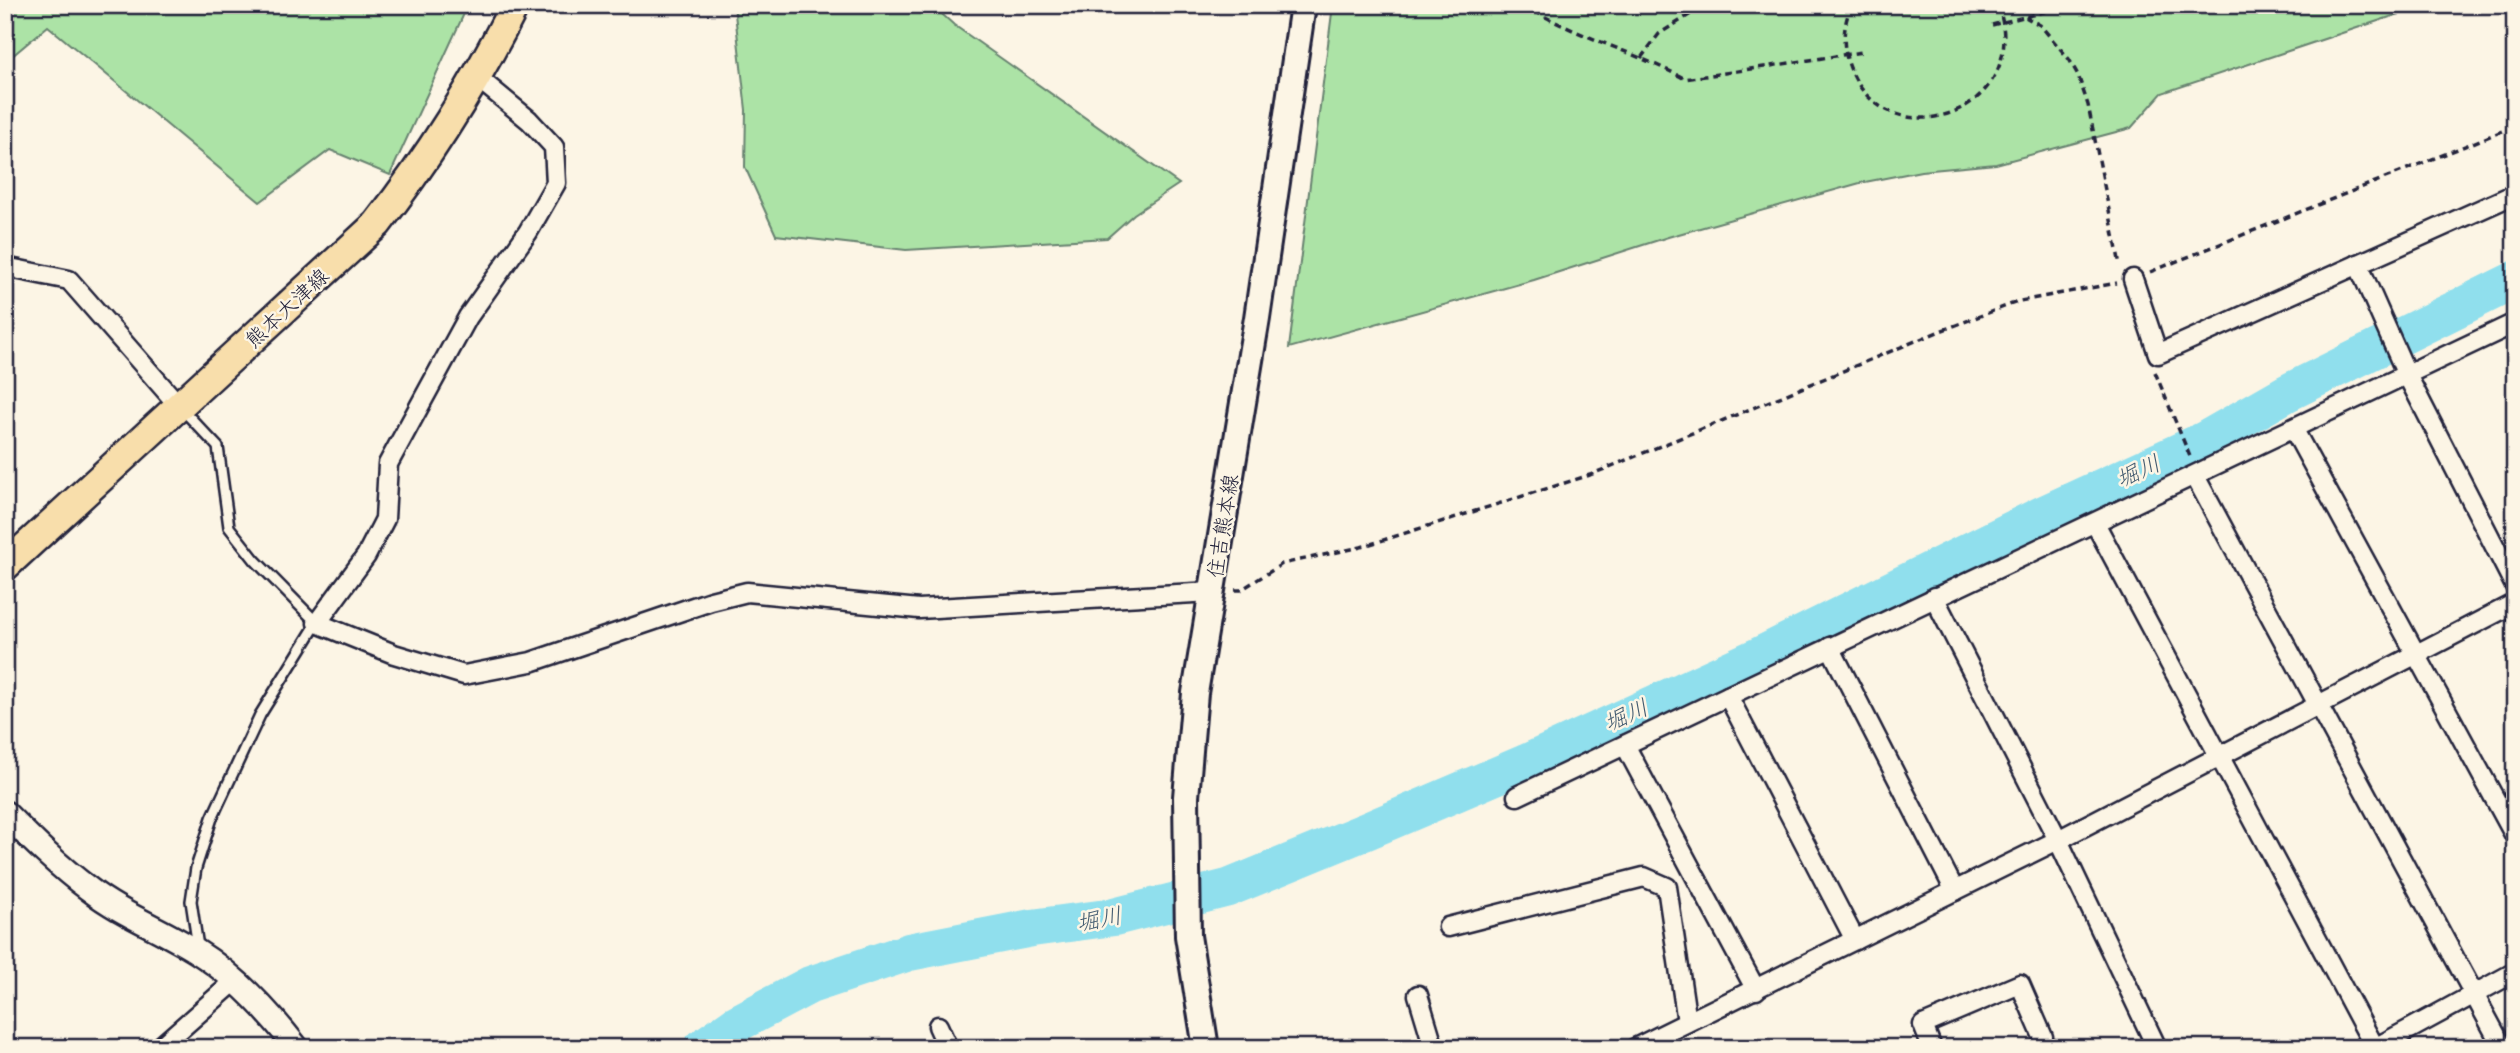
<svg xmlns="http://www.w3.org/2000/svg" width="2520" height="1053" viewBox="0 0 2520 1053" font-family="'Balsamiq Sans','Klee One',sans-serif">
<rect width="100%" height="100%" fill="#fcf5e5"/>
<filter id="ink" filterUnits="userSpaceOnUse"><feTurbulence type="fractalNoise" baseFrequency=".0143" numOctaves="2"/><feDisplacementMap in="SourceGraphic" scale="14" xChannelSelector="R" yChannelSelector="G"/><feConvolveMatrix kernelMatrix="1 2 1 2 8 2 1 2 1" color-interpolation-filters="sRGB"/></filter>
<g filter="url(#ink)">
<!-- green -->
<g fill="#ace3a6" stroke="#678270" stroke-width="2">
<path d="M 5,5 L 468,5 L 390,175 L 330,150 L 260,202 L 48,26 L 5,62 Z"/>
<path d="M 734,5 L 932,5 L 954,25 L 1179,184 L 1134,214 L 1107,238 L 906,250 L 776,235 L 745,167 L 746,110 Z"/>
<path d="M 1333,5 L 2426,5 L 2162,93 L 2131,128 L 1996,164 L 1921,171 L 1860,183 L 1668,237 L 1534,280 L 1289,348 Z"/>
</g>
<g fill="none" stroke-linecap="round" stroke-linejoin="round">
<!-- river -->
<path stroke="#90dfed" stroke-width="38" d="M 702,1048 L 736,1024 L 810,985 L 909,952 L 1032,928 L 1114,917 L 1228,888 L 1369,830 L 1526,763 L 1759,656 L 2042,515 L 2205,440 L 2287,393 L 2515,280"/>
<defs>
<path id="service" d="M 181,408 L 218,447 L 229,527 L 255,560 L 317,623 L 260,715 L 212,818 L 196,868 L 191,901 L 198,947"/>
<g id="minor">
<path d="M 478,78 L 529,120 L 554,147 L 556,183 L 528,232 L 468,317 L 420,405 L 388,464 L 385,519 L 366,556 L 317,623 L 394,654 L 464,675 L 531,662 L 711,601 L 747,592 L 919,609 L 1212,592"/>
<path d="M 2358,264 L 2407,375 L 2515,586"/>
<path d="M 5,267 L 69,280 L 180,407"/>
<path d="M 2133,279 L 2158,354 L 2515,194"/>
<path d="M 2294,430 L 2515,836"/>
<path d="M 2196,478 L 2503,1048"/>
<path d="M 2096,525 L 2375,1048"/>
<path d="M 1934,597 L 2058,840 L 2157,1048"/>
<path d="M 1830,647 L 1955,891"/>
<path d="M 1728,696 L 1855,940"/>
<path d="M 1625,745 L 1756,990"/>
<path d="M 1517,796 C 1849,638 2183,483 2515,323"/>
<path d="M 1448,927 L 1644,877 L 1667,887 L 1687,1022"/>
<path d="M 1418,995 L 1434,1048"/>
<path d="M 938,1026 L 948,1048"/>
<path d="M 159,1048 L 235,981"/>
<path d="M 1635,1048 L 2058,840 L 2515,603"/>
<path d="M 1932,1048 L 1923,1025 L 2020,984 L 2043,1037"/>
<path d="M 2375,1048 L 2515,972"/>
</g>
<path id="tertiary" d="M 5,813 C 32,840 58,866 89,889 C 121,914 161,929 196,951 C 235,975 269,1012 297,1048"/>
<path id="secondary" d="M 1206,1048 L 1188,936 L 1186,797 L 1195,693 L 1257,318 L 1303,5"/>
<path id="primary" d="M 5,566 L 377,224 C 431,155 475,84 515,5"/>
</defs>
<!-- service casing -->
<use href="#service" stroke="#22223b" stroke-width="14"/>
<!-- minor casing -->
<use href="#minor" stroke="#22223b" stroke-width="23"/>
<!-- tertiary casing -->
<use href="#tertiary" stroke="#22223b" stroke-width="28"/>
<!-- secondary casing -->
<use href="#secondary" stroke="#22223b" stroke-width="30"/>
<!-- primary casing -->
<use href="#primary" stroke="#22223b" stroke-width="33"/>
<!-- path -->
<g stroke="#22223b" stroke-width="3.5" stroke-dasharray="7 5" stroke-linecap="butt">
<path d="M 1524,5 C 1575,36 1633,51 1685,79 L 1862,52"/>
<path d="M 1852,5 C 1843,23 1842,44 1848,62 C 1880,164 2036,116 1998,5"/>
<path d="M 2034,5 L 2027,18 L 2040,25 L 2069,59 L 2078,75 L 2088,105 L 2120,265"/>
<path d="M 1992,25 L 2071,5"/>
<path d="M 1641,58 L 1659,34 L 1705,5"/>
<path d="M 2150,272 L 2515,126"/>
<path d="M 2155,372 L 2191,459"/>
<path d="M 1235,590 L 1241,590 L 1282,564 L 1361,547 L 1590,475 L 1940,331 L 2020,301 L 2117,283"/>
</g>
<!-- service -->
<use href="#service" stroke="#fcf5e5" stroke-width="9"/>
<!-- minor -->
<use href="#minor" stroke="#fcf5e5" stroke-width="18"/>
<!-- tertiary -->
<use href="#tertiary" stroke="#fcf5e5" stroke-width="23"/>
<!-- secondary -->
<use href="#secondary" stroke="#fcf5e5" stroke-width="24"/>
<!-- primary -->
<use href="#primary" stroke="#f8deab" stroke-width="28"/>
</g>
</g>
<g text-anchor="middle" stroke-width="5" stroke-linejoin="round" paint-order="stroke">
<!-- street labels -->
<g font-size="21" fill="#22223b" stroke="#fcf5e5">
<text transform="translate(287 308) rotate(-43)" y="7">熊本大津線</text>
<text transform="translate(1223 526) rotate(-81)" y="7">住吉熊本線</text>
</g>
<!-- water labels -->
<g font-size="23" font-style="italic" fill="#435b70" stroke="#fcf5e5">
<text transform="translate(2138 471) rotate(-25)" y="8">堀川</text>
<text transform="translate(1626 715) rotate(-24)" y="8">堀川</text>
<text transform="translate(1099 919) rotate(-11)" y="8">堀川</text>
</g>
</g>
<!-- margin -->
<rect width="2520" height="1053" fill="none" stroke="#fcf5e5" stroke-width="28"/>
<rect x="14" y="14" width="2492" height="1025" fill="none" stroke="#22223b" stroke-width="2.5" filter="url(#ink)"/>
</svg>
